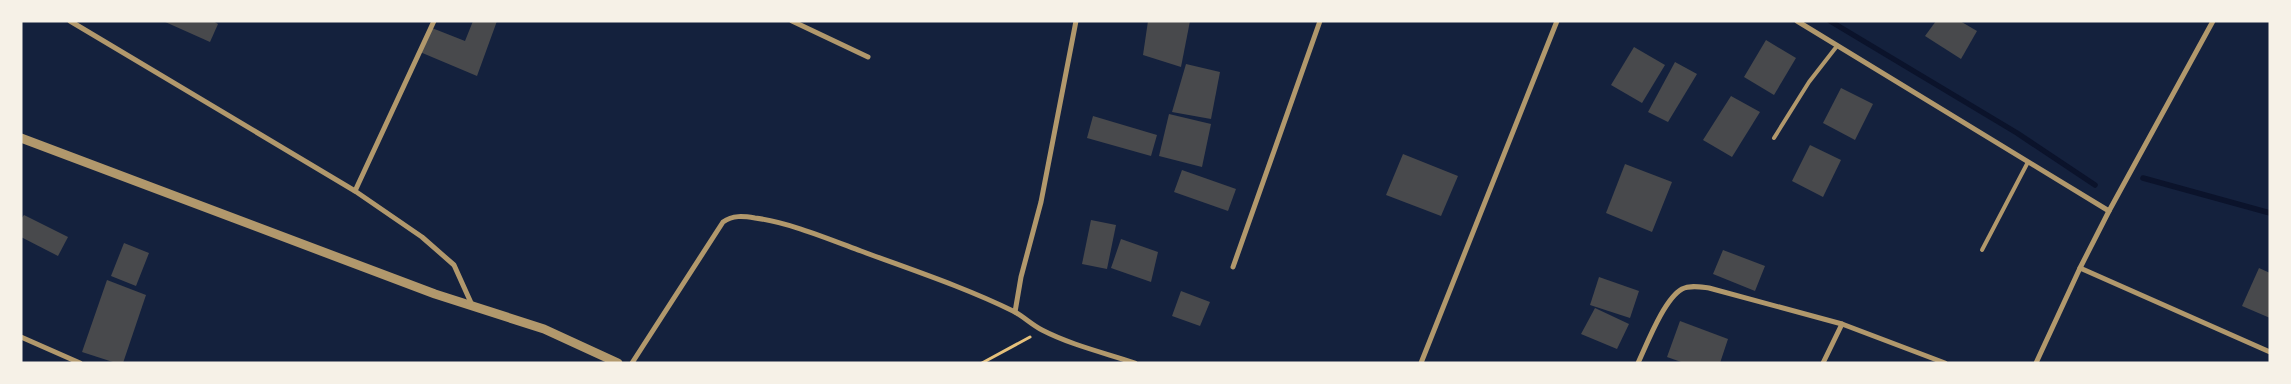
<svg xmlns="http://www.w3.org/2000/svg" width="2291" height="384" viewBox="0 0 2291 384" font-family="Mulish,sans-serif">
<rect width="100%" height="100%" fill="#14213d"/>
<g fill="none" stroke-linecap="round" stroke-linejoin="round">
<!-- stream -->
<g stroke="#0b132b" stroke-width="5.5">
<path d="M 1830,21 L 2017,133 L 2095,185"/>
<path d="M 2143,178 L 2270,213"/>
</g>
</g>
<!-- building -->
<g fill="#48494c">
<path d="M 163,21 L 213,21 L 218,24 L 210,42 Z"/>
<path d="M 473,21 L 497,21 L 477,76 L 420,52 L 432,28 L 465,41 Z"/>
<path d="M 1148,21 L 1190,21 L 1181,67 L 1143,55 Z"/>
<path d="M 1936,21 L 1960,21 L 1977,31 L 1961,59 L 1925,36 Z"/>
<path d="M 1766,40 L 1796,58 L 1774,95 L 1744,77 Z"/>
<path d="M 1634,47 L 1665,65 L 1642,103 L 1611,85 Z"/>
<path d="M 1675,62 L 1697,74 L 1668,122 L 1648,112 Z"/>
<path d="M 1186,64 L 1220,72 L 1211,119 L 1172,112 Z"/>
<path d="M 1841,88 L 1873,104 L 1855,140 L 1823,123 Z"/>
<path d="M 1731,96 L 1760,112 L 1732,157 L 1703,140 Z"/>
<path d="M 1169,114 L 1211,124 L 1202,167 L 1159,156 Z"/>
<path d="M 1093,116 L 1157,135 L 1151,156 L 1087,138 Z"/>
<path d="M 1810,145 L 1841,160 L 1823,197 L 1792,181 Z"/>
<path d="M 1403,154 L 1458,176 L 1441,216 L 1386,195 Z"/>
<path d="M 1625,164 L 1672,182 L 1652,232 L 1606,213 Z"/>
<path d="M 1182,170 L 1236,189 L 1228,211 L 1174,192 Z"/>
<path d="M 24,215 L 68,237 L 58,256 L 21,237 L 21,219 Z"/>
<path d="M 1091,220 L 1116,225 L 1107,269 L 1082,264 Z"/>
<path d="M 1121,239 L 1158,252 L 1151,282 L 1111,268 Z"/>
<path d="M 124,243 L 149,253 L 136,286 L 111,276 Z"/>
<path d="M 1723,250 L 1765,266 L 1755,291 L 1713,274 Z"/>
<path d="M 2259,268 L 2270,273 L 2270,318 L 2242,306 Z"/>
<path d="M 1599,277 L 1639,291 L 1630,318 L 1590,305 Z"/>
<path d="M 107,280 L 146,295 L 123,363 L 116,363 L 82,352 Z"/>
<path d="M 1181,291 L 1210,302 L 1200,326 L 1172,316 Z"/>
<path d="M 1595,308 L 1629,324 L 1617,349 L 1581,334 Z"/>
<path d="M 1680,321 L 1728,339 L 1720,363 L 1684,363 L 1667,357 Z"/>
</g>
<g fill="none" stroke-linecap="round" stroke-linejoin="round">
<!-- path -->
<path stroke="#e5c07b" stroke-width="3" d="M 982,363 L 1030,337"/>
<!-- service -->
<g stroke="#b1986c" stroke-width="4">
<path d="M 1774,138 L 1809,82 L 1837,46"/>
<path d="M 1982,250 L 2028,162"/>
</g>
<!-- minor -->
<g stroke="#b1986c" stroke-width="5">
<path d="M 70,21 L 355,191 L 422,237 L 454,265 L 472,305"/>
<path d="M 792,21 L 868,57"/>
<path d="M 1797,21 L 2109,211"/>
<path d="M 355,191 L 434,21"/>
<path d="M 1233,267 L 1320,21"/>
<path d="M 2080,268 L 2270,352"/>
<path d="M 1015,312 L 1021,277 L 1041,202 L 1076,21"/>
<path d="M 21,337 L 80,363"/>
<path d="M 632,363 L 723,222 C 733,215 743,216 755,218 C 788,222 829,239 861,251 C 912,270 964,287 1013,311 C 1023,316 1032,325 1042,330 C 1071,345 1105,353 1135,363"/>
<path d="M 1421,363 L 1557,21"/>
<path d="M 1638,363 C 1647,344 1664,299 1682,289 C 1690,285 1700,287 1709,288 L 1842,324 L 1945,363"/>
<path d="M 1823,363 L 1842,324"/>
<path d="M 2036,363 L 2080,268 L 2109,211 L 2213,21"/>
</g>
<!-- tertiary -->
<path stroke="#b1986c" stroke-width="9" d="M 21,138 L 435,294 L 544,329 L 618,363"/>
</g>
<!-- border -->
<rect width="2291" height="384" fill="none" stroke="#f6f1e7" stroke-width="45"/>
</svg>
